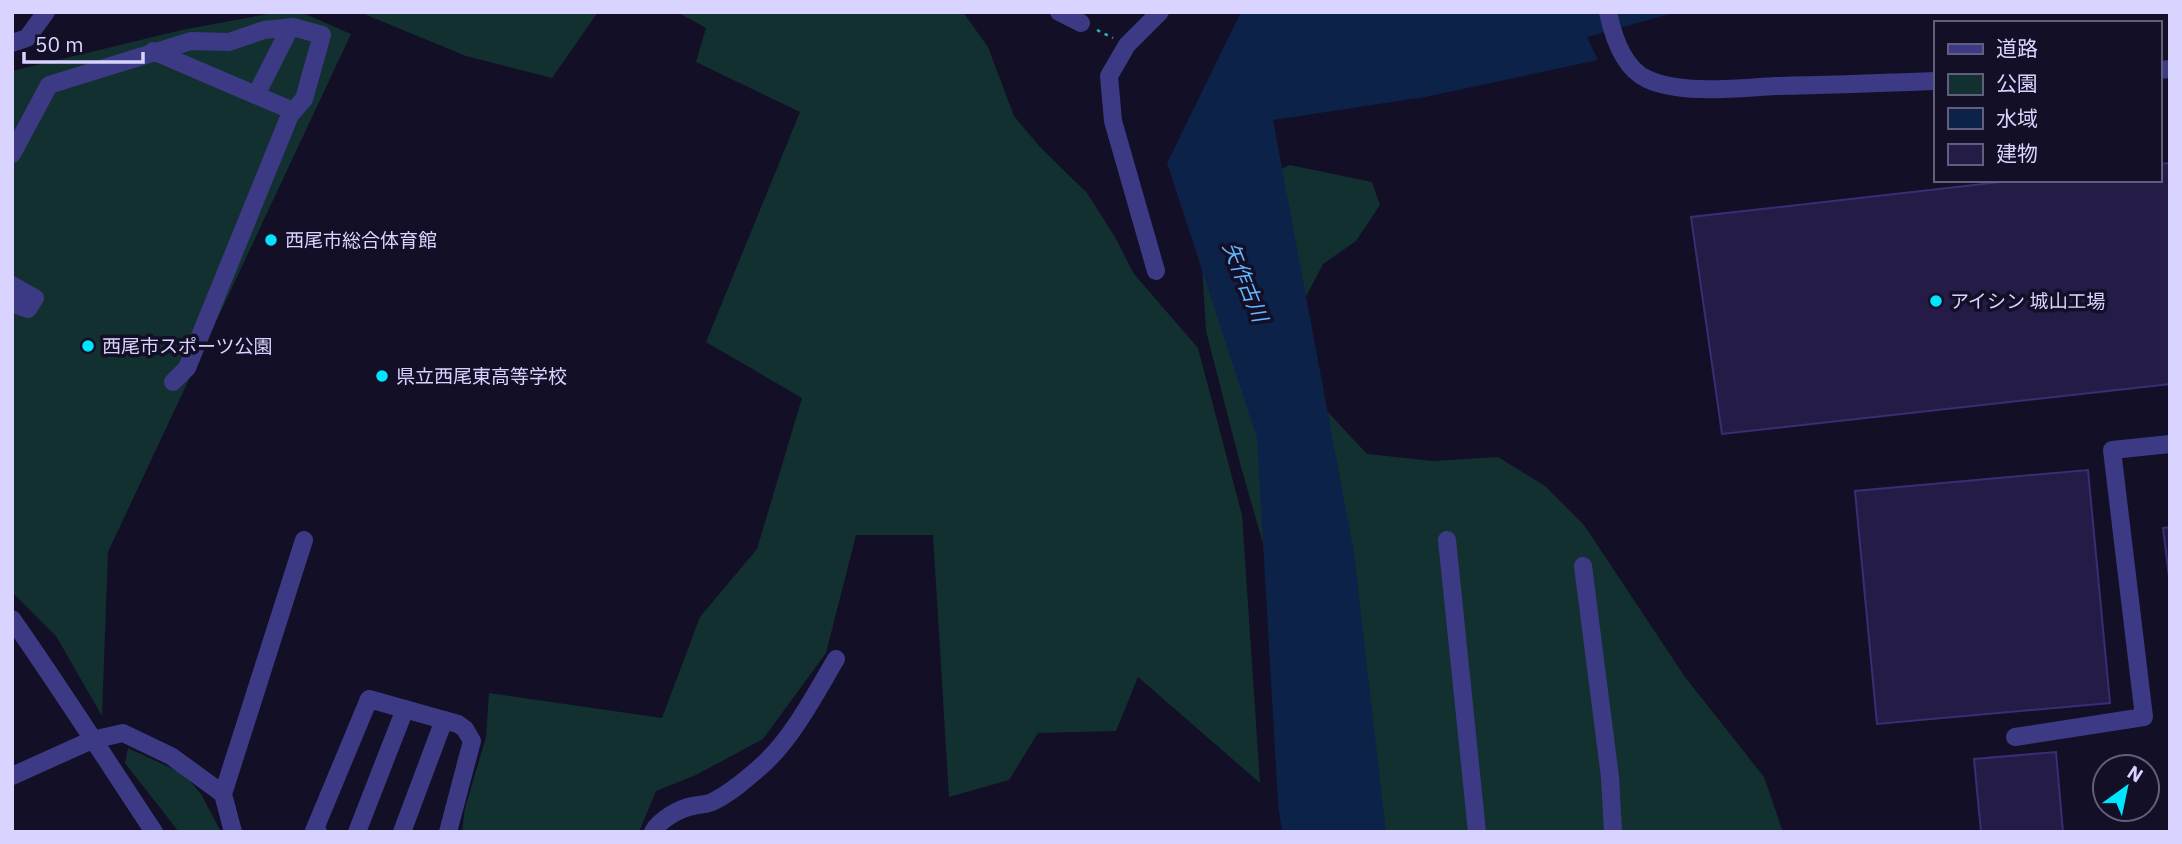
<svg xmlns="http://www.w3.org/2000/svg" width="2182" height="844" viewBox="0 0 2182 844" font-family="'IBM Plex Sans','Noto Sans JP',sans-serif">
<rect width="100%" height="100%" fill="#130f26"/>
<!-- green -->
<g fill="#12302f">
<path d="M 278,12 L 301,12 L 351,34 L 108,552 L 102,716 L 56,636 L 12,592 L 12,71 L 182,30 Z"/>
<path d="M 359,12 L 598,12 L 552,78 L 466,56 Z"/>
<path d="M 677,12 L 963,12 L 988,47 L 1014,116 L 1040,147 L 1087,193 L 1115,237 L 1134,274 L 1198,348 L 1242,515 L 1260,783 L 1138,677 L 1116,731 L 1038,733 L 1009,780 L 949,797 L 933,535 L 856,535 L 826,653 L 763,739 L 696,775 L 656,791 L 639,832 L 462,832 L 465,808 L 486,737 L 489,693 L 662,718 L 700,617 L 757,549 L 802,398 L 706,342 L 800,112 L 696,62 L 706,28 Z"/>
<path d="M 1290,165 L 1372,182 L 1380,205 L 1356,241 L 1323,264 L 1288,331 L 1313,396 L 1367,454 L 1433,461 L 1498,457 L 1545,486 L 1584,525 L 1685,677 L 1764,777 L 1783,832 L 1315,832 L 1288,631 L 1241,467 L 1206,331 L 1202,266 L 1242,186 Z"/>
<path d="M 128,748 L 184,774 L 201,794 L 221,832 L 179,832 L 125,763 Z"/>
</g>
<!-- water -->
<path fill="#0c2248" d="M 1241,12 L 1677,12 L 1587,37 L 1598,60 L 1425,97 L 1273,120 L 1354,553 L 1386,832 L 1282,832 L 1278,803 L 1257,438 L 1167,163 Z"/>
<!-- building -->
<g fill="#241b47" stroke="#3b2d73" stroke-width="2">
<path d="M 2170,163 L 2170,384 L 1722,434 L 1691,217 L 2018,180 L 2159,180 L 2159,164 Z"/>
<path d="M 2088,470 L 2110,703 L 1877,724 L 1855,491 Z"/>
<path d="M 2170,527 L 2170,585 L 2163,528 Z"/>
<path d="M 2056,752 L 2063,832 L 1981,832 L 1974,759 Z"/>
</g>
<g fill="none" stroke-linecap="round" stroke-linejoin="round">
<!-- path -->
<path stroke="#2fb8b0" stroke-width="2.5" stroke-dasharray="3.5 5" stroke-linecap="butt" d="M 1097,30 L 1113,38"/>
<!-- minor -->
<g stroke="#3d3a85" stroke-width="18">
<path d="M 1059,12 L 1081,23"/>
<path d="M 1608,12 C 1613,36 1623,68 1647,79 C 1682,95 1737,88 1775,86 C 1828,85 1882,83 1935,81"/>
<path d="M 12,43 L 27,38 L 46,12"/>
<path d="M 153,51 L 293,111"/>
<path d="M 2159,70 L 2170,69"/>
<path d="M 256,95 L 290,28"/>
<path d="M 12,154 L 49,85 L 191,41 L 229,42 L 264,30 L 293,27 L 322,35 L 304,99 L 290,115 L 187,368 L 173,382"/>
<path d="M 1156,271 L 1113,121 L 1109,76 L 1127,45 L 1160,12"/>
<path d="M 12,285 L 35,298 L 28,309 L 12,303"/>
<path d="M 1447,540 L 1477,832"/>
<path d="M 1583,566 L 1610,777 L 1613,832"/>
<path d="M 12,619 C 61,689 107,761 154,832"/>
<path d="M 2015,737 L 2144,717 L 2112,450 L 2170,444"/>
<path d="M 12,776 L 92,740 L 123,733 L 171,756 L 223,794"/>
<path d="M 233,832 L 223,794 L 304,540"/>
<path d="M 318,832 L 314,831 L 369,699 L 458,724 L 465,729 L 472,741 L 448,832"/>
<path d="M 357,832 L 405,709"/>
<path d="M 402,832 L 444,720"/>
<path d="M 653,832 C 659,820 680,808 693,806 C 700,804 708,805 714,801 C 730,793 744,781 758,769 C 791,741 814,696 836,659"/>
</g>
</g>
<!-- markers -->
<g fill="#00e5ff" stroke="#130f26" stroke-width="2.5">
<circle cx="271" cy="240" r="7"/>
<circle cx="1936" cy="301" r="7"/>
<circle cx="88" cy="346" r="7"/>
<circle cx="382" cy="376" r="7"/>
</g>
<g text-anchor="middle" stroke-width="7" stroke-linejoin="round" paint-order="stroke">
<!-- poi labels -->
<g font-size="19" fill="#d9d4ff" stroke="#130f26" text-anchor="start">
<text x="285" y="247">西尾市総合体育館</text>
<text x="1950" y="308">アイシン 城山工場</text>
<text x="102" y="353">西尾市スポーツ公園</text>
<text x="396" y="383">県立西尾東高等学校</text>
</g>
<!-- water labels -->
<g font-size="21" font-style="italic" fill="#62b6ff" stroke="#130f26">
<text transform="translate(1245 282) rotate(68)" y="7">矢作古川</text>
</g>
</g>
<!-- border -->
<rect width="2182" height="844" fill="none" stroke="#d9d4ff" stroke-width="28"/>
<!-- legend -->
<rect x="1934" y="21" width="228" height="161" fill="#130f26" stroke="#625e7d" stroke-width="2"/>
<rect x="1948" y="44" width="35" height="10" fill="#3d3a85" stroke="#625e7d" stroke-width="2"/>
<text x="1996" y="56" font-size="21" fill="#d9d4ff">道路</text>
<rect x="1948" y="74" width="35" height="21" fill="#12302f" stroke="#625e7d" stroke-width="2"/>
<text x="1996" y="91" font-size="21" fill="#d9d4ff">公園</text>
<rect x="1948" y="108" width="35" height="21" fill="#0c2248" stroke="#625e7d" stroke-width="2"/>
<text x="1996" y="126" font-size="21" fill="#d9d4ff">水域</text>
<rect x="1948" y="144" width="35" height="21" fill="#241b47" stroke="#625e7d" stroke-width="2"/>
<text x="1996" y="161" font-size="21" fill="#d9d4ff">建物</text>
<!-- north arrow -->
<g transform="translate(2126 788) rotate(33)"><circle r="33" fill="#130f26" stroke="#625e7d" stroke-width="2"/>
<path d="M0-5L12 26L0 18L-12 26Z" fill="#00e5ff"/>
<text y="-10" font-size="19" font-weight="bold" text-anchor="middle" fill="#d9d4ff">N</text>
</g>
<!-- scale -->
<path d="M24 52v10h119v-10" fill="none" stroke="#d9d4ff" stroke-width="3.5"/>
<text x="35" y="52" font-size="21" fill="#d9d4ff" stroke="#130f26" stroke-width="5" paint-order="stroke">50 m</text>
</svg>
